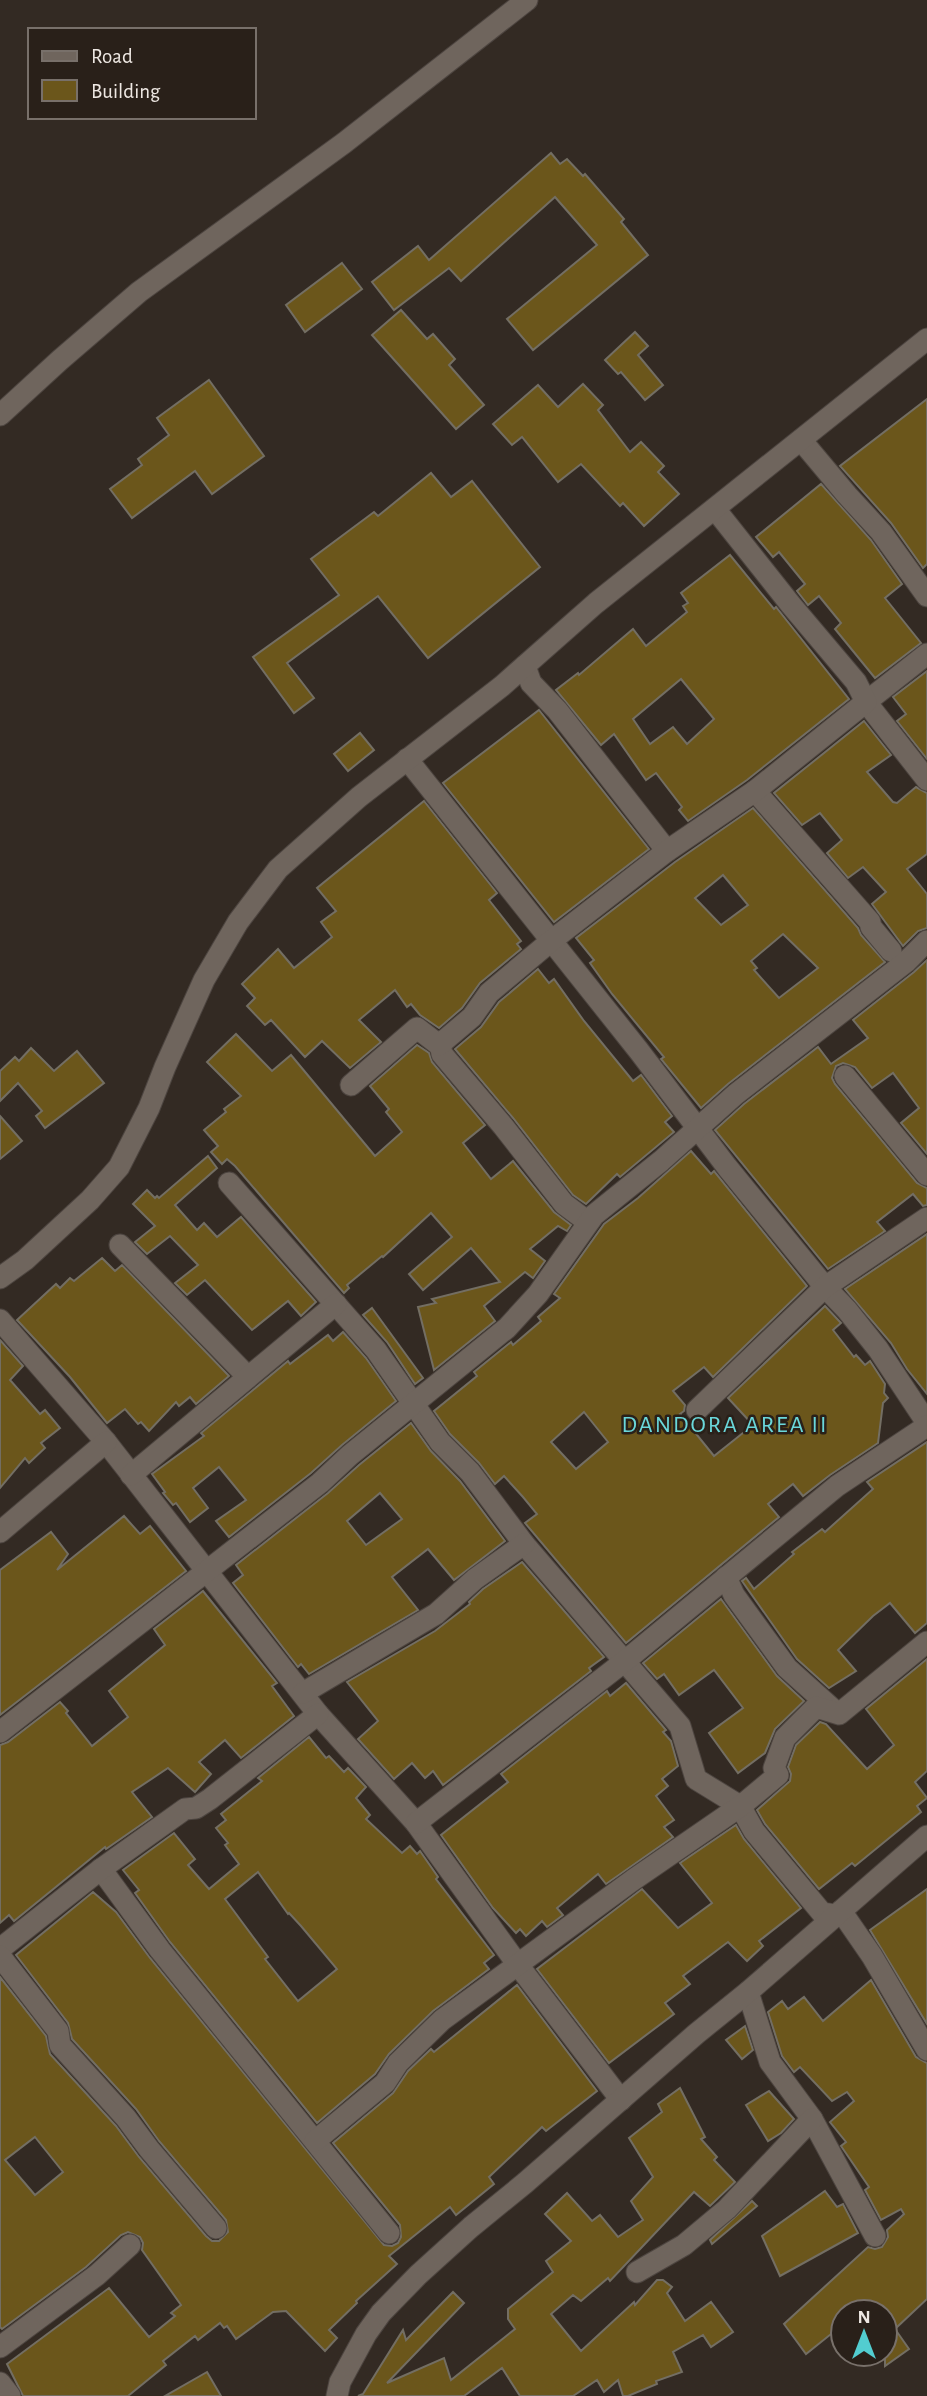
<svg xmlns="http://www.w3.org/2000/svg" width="927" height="2396" viewBox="0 0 927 2396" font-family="'Alegreya Sans',sans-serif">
<rect width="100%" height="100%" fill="#332a23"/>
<!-- building -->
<g fill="#6b561b" stroke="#736e63" stroke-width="2" fill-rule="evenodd">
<path d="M 551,153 L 560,164 L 567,159 L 583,176 L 585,174 L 624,219 L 621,222 L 648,255 L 533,350 L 507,319 L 597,245 L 555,197 L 461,281 L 449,268 L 394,310 L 372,282 L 418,246 L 429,260 Z"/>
<path d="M 342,263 L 362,289 L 305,332 L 286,305 Z"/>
<path d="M 401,310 L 427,339 L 433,334 L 455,359 L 449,365 L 484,405 L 456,429 L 372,335 Z"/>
<path d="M 635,332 L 648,346 L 638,355 L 663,385 L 645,400 L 621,372 L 618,374 L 605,360 Z"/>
<path d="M 209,380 L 264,456 L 212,494 L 195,471 L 132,518 L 110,489 L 142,465 L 138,459 L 169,435 L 157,418 Z"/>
<path d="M 583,384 L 603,405 L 598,410 L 630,452 L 641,442 L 664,466 L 658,472 L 679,494 L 644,526 L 623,503 L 620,506 L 581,464 L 558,482 L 522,437 L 512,445 L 493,424 L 538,385 L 558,407 Z"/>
<path d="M 927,399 L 927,564 L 923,568 L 891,523 L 840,466 Z"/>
<path d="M 431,473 L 451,497 L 472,481 L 540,567 L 428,658 L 378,596 L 287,663 L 314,698 L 294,713 L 253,657 L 339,595 L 311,559 L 374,512 L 378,516 Z"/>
<path d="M 821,484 L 871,540 L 902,584 L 885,598 L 921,643 L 875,678 L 835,629 L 841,623 L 819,596 L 808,605 L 797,591 L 805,584 L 779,552 L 773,557 L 756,537 Z"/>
<path d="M 730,555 L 774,609 L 776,607 L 849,699 L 747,780 L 688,821 L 679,810 L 682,807 L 656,773 L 646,780 L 614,734 L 601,745 L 556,690 L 578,673 L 579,675 L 633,629 L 646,646 L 687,612 L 683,606 L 688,603 L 681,593 ZM 681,679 L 714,719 L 687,744 L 673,727 L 650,744 L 633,719 Z"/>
<path d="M 927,671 L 927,759 L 897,721 L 906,714 L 893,697 Z"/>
<path d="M 539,710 L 649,849 L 554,922 L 443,783 Z"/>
<path d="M 864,721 L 891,755 L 867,772 L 893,802 L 897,803 L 916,787 L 927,793 L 927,854 L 907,869 L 927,894 L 927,928 L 918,931 L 903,946 L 872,904 L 886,892 L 863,867 L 848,878 L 827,853 L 842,840 L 820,813 L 802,825 L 774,793 Z"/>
<path d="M 360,733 L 374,750 L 348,771 L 334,754 Z"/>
<path d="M 424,801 L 497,893 L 489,900 L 521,941 L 517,944 L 521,949 L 480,983 L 462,1008 L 439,1028 L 420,1015 L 411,1004 L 407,1007 L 395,990 L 359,1020 L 381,1042 L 350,1068 L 322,1041 L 305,1057 L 271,1020 L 265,1025 L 247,1006 L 255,998 L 242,984 L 278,949 L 294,968 L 332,937 L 321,922 L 336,911 L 317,888 Z"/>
<path d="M 753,808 L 858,928 L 861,935 L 885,962 L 728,1084 L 701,1108 L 661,1059 L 664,1057 L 612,994 L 590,963 L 594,960 L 576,938 L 675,862 ZM 723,875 L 748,905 L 721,925 L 695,898 ZM 783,934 L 818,968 L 779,998 L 754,970 L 757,968 L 751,961 Z"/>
<path d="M 927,960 L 927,1154 L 901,1123 L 919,1108 L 893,1073 L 872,1088 L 855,1067 L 843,1063 L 836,1066 L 832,1078 L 835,1084 L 917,1183 L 927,1188 L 927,1205 L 923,1206 L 913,1194 L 877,1222 L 885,1231 L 828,1269 L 715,1130 L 744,1104 L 818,1047 L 831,1064 L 868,1038 L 853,1020 L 914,972 Z"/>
<path d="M 538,969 L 549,983 L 554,979 L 584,1021 L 633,1081 L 641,1075 L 672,1116 L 665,1122 L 674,1132 L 620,1177 L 617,1174 L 586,1204 L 573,1195 L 513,1118 L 455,1049 L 481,1027 L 499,1002 Z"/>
<path d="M 236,1034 L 272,1071 L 291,1055 L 375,1156 L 402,1132 L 386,1112 L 389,1109 L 370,1086 L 417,1045 L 429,1053 L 432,1062 L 485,1125 L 463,1143 L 491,1179 L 513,1161 L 554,1212 L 571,1225 L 567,1231 L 558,1226 L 530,1249 L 545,1261 L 533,1278 L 525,1272 L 484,1306 L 495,1321 L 434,1370 L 418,1307 L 436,1303 L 432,1299 L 500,1282 L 471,1248 L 423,1290 L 409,1274 L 452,1237 L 431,1213 L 383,1257 L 382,1256 L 347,1285 L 349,1288 L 344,1293 L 235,1166 L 227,1159 L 222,1164 L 211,1152 L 218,1146 L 204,1130 L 226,1112 L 224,1109 L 241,1096 L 207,1062 Z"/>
<path d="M 31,1048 L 54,1071 L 77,1051 L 104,1083 L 45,1128 L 36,1116 L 42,1111 L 18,1083 L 0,1101 L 0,1071 L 15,1057 L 19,1061 Z"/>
<path d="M 0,1116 L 22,1141 L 0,1159 Z"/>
<path d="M 691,1151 L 711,1174 L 714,1171 L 807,1286 L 713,1377 L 704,1367 L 673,1391 L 685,1405 L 684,1411 L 680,1414 L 714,1456 L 753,1425 L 728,1398 L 825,1306 L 841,1323 L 833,1330 L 854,1357 L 856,1355 L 865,1365 L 870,1361 L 885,1384 L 884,1393 L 888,1398 L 883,1403 L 878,1443 L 830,1475 L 803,1496 L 793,1484 L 768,1504 L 779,1517 L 626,1643 L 525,1523 L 537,1514 L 523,1497 L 504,1476 L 495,1484 L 479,1463 L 450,1434 L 434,1411 L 477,1376 L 474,1372 L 511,1342 L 513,1345 L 541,1321 L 538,1317 L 560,1298 L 554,1294 L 604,1224 L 638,1198 ZM 584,1412 L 608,1442 L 576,1469 L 551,1442 Z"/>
<path d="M 208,1156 L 217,1168 L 175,1205 L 197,1230 L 204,1223 L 217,1237 L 241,1217 L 316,1302 L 301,1316 L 288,1301 L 252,1330 L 205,1280 L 187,1295 L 175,1283 L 198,1265 L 170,1236 L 147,1254 L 135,1242 L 155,1226 L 133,1204 L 147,1190 L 155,1198 L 157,1196 L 159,1198 Z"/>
<path d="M 927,1234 L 927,1394 L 907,1369 L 891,1343 L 845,1289 Z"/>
<path d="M 102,1258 L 115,1271 L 122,1265 L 229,1376 L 196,1404 L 190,1397 L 179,1406 L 176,1402 L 149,1431 L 141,1422 L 138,1424 L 125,1409 L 107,1423 L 70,1377 L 17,1320 L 56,1284 L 60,1288 L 70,1278 L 74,1281 Z"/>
<path d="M 372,1308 L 423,1378 L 415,1384 L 387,1342 L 363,1315 Z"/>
<path d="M 343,1332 L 366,1358 L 396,1401 L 342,1445 L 311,1473 L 229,1537 L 216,1521 L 246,1500 L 219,1467 L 193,1488 L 208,1508 L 190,1522 L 176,1503 L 173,1505 L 163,1493 L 165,1492 L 152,1474 L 204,1436 L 201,1433 L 288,1361 L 290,1364 L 328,1335 L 333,1341 Z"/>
<path d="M 0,1340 L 23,1366 L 10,1380 L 40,1414 L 45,1410 L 60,1428 L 41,1443 L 45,1448 L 29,1463 L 25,1458 L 0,1488 Z"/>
<path d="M 411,1423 L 431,1451 L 460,1481 L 505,1541 L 454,1580 L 428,1549 L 392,1577 L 418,1610 L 309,1674 L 301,1664 L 298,1667 L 233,1583 L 243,1575 L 236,1565 L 328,1493 L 359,1465 ZM 380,1493 L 402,1519 L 366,1545 L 347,1521 Z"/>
<path d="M 927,1442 L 927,1623 L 915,1633 L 890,1603 L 873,1616 L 838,1650 L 856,1671 L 829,1688 L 797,1659 L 742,1581 L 746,1578 L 754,1589 L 794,1554 L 792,1552 L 822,1529 L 825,1532 L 873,1489 L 867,1482 Z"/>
<path d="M 124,1516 L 140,1534 L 150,1526 L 186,1571 L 0,1715 L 0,1570 L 51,1532 L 68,1554 L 57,1570 Z"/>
<path d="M 522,1562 L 604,1657 L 589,1668 L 591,1671 L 443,1785 L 433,1771 L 425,1778 L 412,1763 L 394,1779 L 358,1739 L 378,1721 L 347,1682 L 435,1631 L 470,1604 L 469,1602 L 483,1589 Z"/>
<path d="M 203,1591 L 277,1683 L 272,1686 L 294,1716 L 241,1758 L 225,1740 L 199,1762 L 211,1774 L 195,1792 L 168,1768 L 132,1792 L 152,1817 L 106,1849 L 105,1847 L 14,1921 L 9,1915 L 0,1923 L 0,1745 L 8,1742 L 60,1702 L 68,1711 L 66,1713 L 92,1746 L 128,1717 L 109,1691 L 165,1645 L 154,1629 Z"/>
<path d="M 721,1599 L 777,1676 L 804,1701 L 775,1729 L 765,1753 L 738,1773 L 709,1733 L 743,1708 L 714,1670 L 679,1695 L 664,1674 L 657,1679 L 643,1663 Z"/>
<path d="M 927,1659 L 927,1771 L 915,1782 L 927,1798 L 917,1806 L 921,1812 L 855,1866 L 852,1863 L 819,1889 L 765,1824 L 757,1810 L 790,1781 L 791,1774 L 788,1767 L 796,1745 L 820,1722 L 826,1724 L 867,1769 L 894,1745 L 866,1709 Z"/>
<path d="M 626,1683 L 666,1730 L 663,1732 L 671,1741 L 678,1766 L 662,1779 L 668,1786 L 656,1796 L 674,1820 L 664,1827 L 673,1837 L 606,1884 L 598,1874 L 557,1908 L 563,1915 L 547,1927 L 542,1921 L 526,1936 L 520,1929 L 516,1933 L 493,1908 L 441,1835 L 508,1782 L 501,1774 L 607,1691 L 610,1696 Z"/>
<path d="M 309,1737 L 326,1758 L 329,1756 L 344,1772 L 348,1768 L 366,1787 L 356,1798 L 370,1815 L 366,1819 L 402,1853 L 410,1846 L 417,1854 L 420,1851 L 438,1877 L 436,1879 L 494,1955 L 484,1963 L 489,1969 L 433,2011 L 389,2054 L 375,2074 L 317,2123 L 170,1942 L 135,1893 L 139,1890 L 123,1870 L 174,1833 L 195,1859 L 188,1865 L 209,1889 L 239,1864 L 225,1845 L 228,1843 L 216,1828 L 226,1820 L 221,1814 L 262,1781 L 258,1778 ZM 258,1872 L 288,1914 L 289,1913 L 301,1926 L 337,1969 L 298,2001 L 265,1959 L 268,1957 L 225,1899 Z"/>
<path d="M 736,1825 L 744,1839 L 801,1908 L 759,1941 L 763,1946 L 747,1961 L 728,1942 L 683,1976 L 690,1984 L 665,2003 L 674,2014 L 609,2063 L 537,1969 L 642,1889 L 678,1928 L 712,1903 L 680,1863 Z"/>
<path d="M 927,1889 L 927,2024 L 870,1930 Z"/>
<path d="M 93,1892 L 116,1912 L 150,1958 L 384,2245 L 392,2246 L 398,2243 L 401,2237 L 400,2225 L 333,2143 L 393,2093 L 408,2071 L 431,2049 L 434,2052 L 517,1985 L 597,2091 L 546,2131 L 542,2127 L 489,2177 L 494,2184 L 456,2215 L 450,2207 L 389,2256 L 397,2264 L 356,2301 L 357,2303 L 329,2330 L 337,2338 L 325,2351 L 286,2311 L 273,2312 L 236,2339 L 227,2326 L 224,2328 L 220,2323 L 198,2340 L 195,2336 L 163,2361 L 166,2365 L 128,2396 L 23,2396 L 7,2364 L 109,2288 L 149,2337 L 175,2316 L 171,2313 L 181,2305 L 142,2250 L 143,2243 L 140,2237 L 128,2232 L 121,2235 L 86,2267 L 2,2329 L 0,2327 L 0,1977 L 46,2036 L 50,2054 L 116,2126 L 139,2157 L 206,2236 L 212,2241 L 219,2241 L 228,2232 L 226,2220 L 159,2141 L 136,2109 L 72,2039 L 68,2023 L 16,1955 ZM 35,2137 L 63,2172 L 35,2195 L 5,2160 Z"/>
<path d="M 871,1980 L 916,2057 L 927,2063 L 927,2299 L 895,2329 L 909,2349 L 885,2366 L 885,2312 L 843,2312 L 843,2347 L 831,2334 L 806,2354 L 784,2324 L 868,2247 L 875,2249 L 882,2247 L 888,2237 L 887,2230 L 904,2214 L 901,2209 L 881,2220 L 865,2190 L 869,2187 L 841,2146 L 846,2142 L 830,2122 L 854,2101 L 847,2092 L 832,2101 L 800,2067 L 794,2072 L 782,2056 L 768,2012 L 782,2001 L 788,2009 L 804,1997 L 823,2021 Z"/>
<path d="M 745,2026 L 753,2050 L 742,2059 L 726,2040 Z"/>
<path d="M 680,2088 L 705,2137 L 701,2139 L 717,2157 L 714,2160 L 735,2182 L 710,2206 L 694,2192 L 610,2281 L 608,2278 L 581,2301 L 573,2295 L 551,2314 L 581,2351 L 634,2302 L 635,2305 L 657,2280 L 663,2280 L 672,2287 L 667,2293 L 685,2321 L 711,2302 L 733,2332 L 711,2347 L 703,2335 L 673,2352 L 682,2372 L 656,2381 L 657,2384 L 628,2396 L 623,2396 L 618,2380 L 604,2392 L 597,2380 L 573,2396 L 520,2396 L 502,2368 L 464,2396 L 358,2396 L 363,2394 L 403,2330 L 406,2340 L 453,2292 L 464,2303 L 387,2383 L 444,2358 L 451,2380 L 515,2329 L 508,2319 L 508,2309 L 553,2272 L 546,2261 L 571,2241 L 545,2214 L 567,2193 L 592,2221 L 600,2215 L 618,2237 L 643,2220 L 631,2201 L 653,2177 L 629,2138 L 662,2112 L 658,2104 Z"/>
<path d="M 769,2091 L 794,2119 L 781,2133 L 768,2141 L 746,2105 Z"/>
<path d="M 825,2191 L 837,2207 L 843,2204 L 858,2233 L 780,2276 L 762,2236 Z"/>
<path d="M 752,2201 L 757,2206 L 712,2244 L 710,2240 Z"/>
<path d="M 207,2372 L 221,2396 L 165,2396 Z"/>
</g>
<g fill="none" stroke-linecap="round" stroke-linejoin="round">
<defs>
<g id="minor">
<path d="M 0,415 L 60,360 L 139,292 L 344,143 L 527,0"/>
<path d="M 801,440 L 847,495 L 881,532 L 927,596"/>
<path d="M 927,654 L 866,702 L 927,780"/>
<path d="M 525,666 L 531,683 L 557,710 L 667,851"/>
<path d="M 407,759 L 639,1051 L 727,1167 L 825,1287 L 847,1310 L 878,1349 L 927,1423"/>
<path d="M 755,791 L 870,922 L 871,927 L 891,951"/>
<path d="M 440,1044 L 442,1054 L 503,1126 L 564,1204 L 580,1216"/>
<path d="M 845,1076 L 927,1175"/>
<path d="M 351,1085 L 417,1028 L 439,1045 L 472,1017 L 489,993 L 551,941 L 667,851 L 755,791 L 866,702 L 856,682 L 791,605 L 715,509"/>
<path d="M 229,1183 L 376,1350 L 440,1442 L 470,1472 L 524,1544 L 680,1726 L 696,1779 L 740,1806 L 754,1831 L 822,1913 L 835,1915"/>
<path d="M 120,1245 L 248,1377"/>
<path d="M 0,1278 L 25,1260 L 90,1200 L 119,1167 L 149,1108 L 165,1067 L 204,980 L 238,922 L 278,869 L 359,797 L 502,686 L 596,603 L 927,339"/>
<path d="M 0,1320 L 106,1442 L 318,1714 L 416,1823 L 518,1965 L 621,2100"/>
<path d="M 697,1410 L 825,1287 L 927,1218"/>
<path d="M 131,1475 L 336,1304"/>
<path d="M 0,1532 L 106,1442"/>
<path d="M 726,1577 L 734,1595 L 787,1668 L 836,1712"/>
<path d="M 303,1693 L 436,1614 L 475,1579 L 524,1544"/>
<path d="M 0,1732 L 320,1483 L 350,1455 L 507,1328 L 538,1294 L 594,1215 L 661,1161 L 736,1094 L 906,962 L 927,941"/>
<path d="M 416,1823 L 625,1661 L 837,1486 L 927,1426"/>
<path d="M 101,1869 L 160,1950 L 389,2233"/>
<path d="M 841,1911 L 872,1956 L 927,2050"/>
<path d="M 0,1949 L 101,1869 L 185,1809 L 196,1808 L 210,1799 L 318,1714"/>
<path d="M 0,1956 L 58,2031 L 60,2045 L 126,2118 L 149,2149 L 216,2228"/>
<path d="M 748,1992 L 770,2062 L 812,2119 L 875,2236"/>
<path d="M 315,2141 L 385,2083 L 398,2063 L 442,2020 L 633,1880 L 742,1805 L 778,1775 L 774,1768 L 785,1738 L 816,1707 L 839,1714 L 927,1642"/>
<path d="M 637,2272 L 684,2245 L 727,2209 L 812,2119"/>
<path d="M 0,2347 L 97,2275 L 130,2245"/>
<path d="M 0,2383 L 10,2396"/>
<path d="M 337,2396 L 340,2382 L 366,2334 L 381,2313 L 418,2275 L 471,2227 L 525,2183 L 696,2034 L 748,1992 L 927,1836"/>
</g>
</defs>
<!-- minor casing -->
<use href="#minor" stroke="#4d4540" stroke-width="23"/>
<!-- minor -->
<use href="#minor" stroke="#6f655d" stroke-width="21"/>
</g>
<g text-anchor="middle" stroke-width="5" stroke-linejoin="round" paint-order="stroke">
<!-- quarter labels -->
<g font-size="24" letter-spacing="2" fill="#6ad7da" stroke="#292019">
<text x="725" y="1432">DANDORA AREA II</text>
</g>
</g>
<!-- legend -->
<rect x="28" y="28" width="228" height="91" fill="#292019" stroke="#78706a" stroke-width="2"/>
<rect x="42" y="51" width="35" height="10" fill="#6f655d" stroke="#78706a" stroke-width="2"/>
<text x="91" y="63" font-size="21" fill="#eee8e3">Road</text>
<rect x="42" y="80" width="35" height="21" fill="#6b561b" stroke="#78706a" stroke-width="2"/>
<text x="91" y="98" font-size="21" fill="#eee8e3">Building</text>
<!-- north arrow -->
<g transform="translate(864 2333)"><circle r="33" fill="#292019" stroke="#78706a" stroke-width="2"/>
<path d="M0-5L12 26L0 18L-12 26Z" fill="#52cdd0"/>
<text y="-10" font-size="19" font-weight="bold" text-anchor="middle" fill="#eee8e3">N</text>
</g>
</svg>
